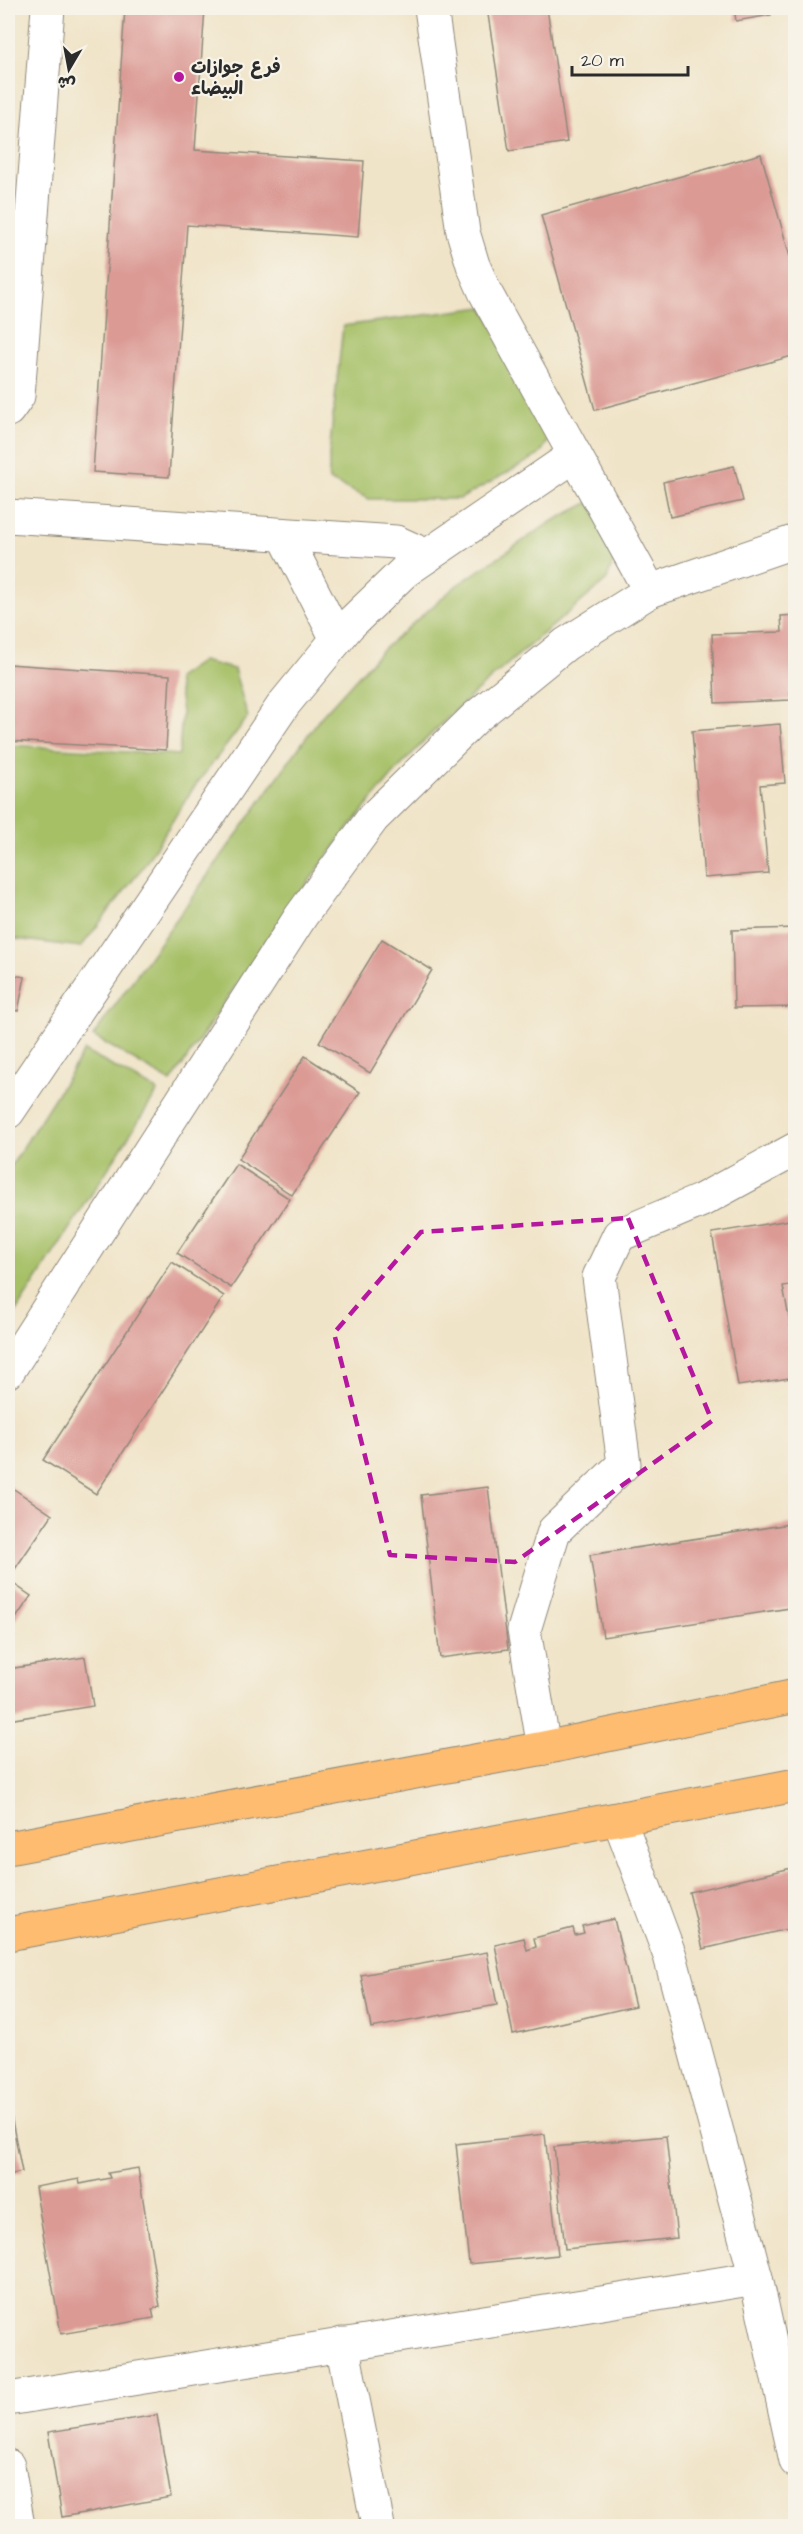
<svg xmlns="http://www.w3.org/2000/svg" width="803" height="2534" viewBox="0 0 803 2534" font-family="'Architects Daughter','Playpen Sans Arabic',sans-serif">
<rect width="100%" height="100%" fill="#f7f3e8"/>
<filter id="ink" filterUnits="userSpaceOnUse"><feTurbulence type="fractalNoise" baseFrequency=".0167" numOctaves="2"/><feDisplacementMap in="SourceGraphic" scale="12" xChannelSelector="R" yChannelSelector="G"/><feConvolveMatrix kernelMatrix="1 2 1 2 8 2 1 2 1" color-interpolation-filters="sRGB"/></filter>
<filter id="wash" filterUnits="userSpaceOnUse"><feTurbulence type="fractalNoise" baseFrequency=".008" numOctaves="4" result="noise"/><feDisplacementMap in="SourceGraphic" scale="24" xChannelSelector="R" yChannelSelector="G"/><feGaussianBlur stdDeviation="1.35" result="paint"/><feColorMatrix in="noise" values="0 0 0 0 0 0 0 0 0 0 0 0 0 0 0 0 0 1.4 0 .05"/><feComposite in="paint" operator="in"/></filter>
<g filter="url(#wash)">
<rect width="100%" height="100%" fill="#f0e4c8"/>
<!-- green -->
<g fill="#a6c066" stroke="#687648" stroke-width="1.5">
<path d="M 483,307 L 555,431 L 539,455 L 460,499 L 369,499 L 329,480 L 329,454 L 343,326 Z"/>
<path d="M 590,502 L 616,553 L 607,580 C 529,647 446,710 380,790 C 303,882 238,983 171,1082 L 93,1036 L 320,718 L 381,651 L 457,585 L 551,522 Z"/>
<path d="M 202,661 L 234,669 L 248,717 L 192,790 L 143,867 L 81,947 L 8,938 L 8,745 L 179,755 L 182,712 L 177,678 Z"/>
<path d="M 84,1051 L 158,1091 L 8,1324 L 8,1171 Z"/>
</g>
<g id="blocks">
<!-- building -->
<g fill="#db9a94">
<path d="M 125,8 L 205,8 L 195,150 L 364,161 L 358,237 L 187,225 L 169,477 L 93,472 Z"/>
<path d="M 487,8 L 547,8 L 567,142 L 509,151 Z"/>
<path d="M 734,8 L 770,8 L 771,15 L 736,21 Z"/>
<path d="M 761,154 L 796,278 L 796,355 L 595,410 L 541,215 Z"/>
<path d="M 734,466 L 743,501 L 670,517 L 663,482 Z"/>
<path d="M 796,615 L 796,688 L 790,689 L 791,700 L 715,703 L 712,634 L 782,632 L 781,616 Z"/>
<path d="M 8,664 L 170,675 L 166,750 L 8,741 Z"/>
<path d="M 780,724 L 785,783 L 760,785 L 768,873 L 704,878 L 692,731 Z"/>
<path d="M 796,928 L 796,1007 L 734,1008 L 732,930 Z"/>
<path d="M 382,939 L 432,970 L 370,1073 L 319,1042 Z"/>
<path d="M 8,974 L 25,977 L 18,1011 L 8,1009 Z"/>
<path d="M 305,1056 L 360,1092 L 292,1195 L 238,1159 Z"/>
<path d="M 236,1164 L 290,1199 L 231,1288 L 177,1253 Z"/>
<path d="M 796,1219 L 796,1284 L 783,1286 L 796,1355 L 796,1377 L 738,1386 L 712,1233 Z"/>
<path d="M 172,1262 L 224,1296 L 96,1494 L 43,1460 Z"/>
<path d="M 8,1485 L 52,1515 L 8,1579 Z"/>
<path d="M 488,1487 L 508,1649 L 440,1658 L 421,1495 Z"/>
<path d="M 796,1523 L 796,1607 L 603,1637 L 590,1555 Z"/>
<path d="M 8,1580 L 31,1596 L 8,1630 Z"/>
<path d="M 85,1657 L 93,1706 L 8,1720 L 8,1669 Z"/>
<path d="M 796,1867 L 796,1927 L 703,1949 L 689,1892 Z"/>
<path d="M 614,1919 L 635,2006 L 513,2034 L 495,1945 L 524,1938 L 527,1950 L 536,1947 L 534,1938 L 573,1928 L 575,1935 L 584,1933 L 582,1926 Z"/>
<path d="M 487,1952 L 497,2005 L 371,2028 L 361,1975 Z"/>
<path d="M 8,2100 L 22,2172 L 8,2175 Z"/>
<path d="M 545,2134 L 558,2255 L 469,2264 L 456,2144 Z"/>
<path d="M 666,2136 L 677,2238 L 565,2249 L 554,2147 Z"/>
<path d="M 138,2168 L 160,2307 L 152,2309 L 154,2318 L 61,2334 L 35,2187 L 79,2179 L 80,2184 L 110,2178 L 108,2173 Z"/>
<path d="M 157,2415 L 171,2497 L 62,2517 L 48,2432 Z"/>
</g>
</g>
</g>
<g filter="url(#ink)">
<use href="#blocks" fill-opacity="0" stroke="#8e887a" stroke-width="1.5"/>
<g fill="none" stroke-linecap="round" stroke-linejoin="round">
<defs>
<g id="minor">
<path d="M 431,8 L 463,232 L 473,265 L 485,292 L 650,591"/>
<path d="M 8,410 L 18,396 L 48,8"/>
<path d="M 8,516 L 396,542 L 427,556"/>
<path d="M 284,535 L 337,639"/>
<path d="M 8,1112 L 284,704 L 348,626 L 405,571 L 575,455"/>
<path d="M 8,1371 L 301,916 L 373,818 L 476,717 L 566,644 L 650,591 L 796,541"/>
<path d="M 544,1748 L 524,1630 L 554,1531 L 624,1464 L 599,1277 L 619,1235 L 702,1200 L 796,1149"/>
<path d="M 619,1819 L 670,1956 L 756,2278 L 796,2461"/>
<path d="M 342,2344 L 378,2526"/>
<path d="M 8,2399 L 756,2278"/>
<path d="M 8,2466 L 18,2526"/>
</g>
<g id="highway">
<path d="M 8,1848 L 544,1748 L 796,1696"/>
<path d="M 8,1934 L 796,1785"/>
</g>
</defs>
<!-- minor casing -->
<use href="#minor" stroke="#8e887a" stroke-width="35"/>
<!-- highway casing -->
<use href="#highway" stroke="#8e887a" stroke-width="35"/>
<!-- minor -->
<use href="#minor" stroke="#fff" stroke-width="33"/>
<!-- highway -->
<use href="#highway" stroke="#fdbc6f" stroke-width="33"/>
</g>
</g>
<!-- marked area -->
<path fill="none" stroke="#b5179e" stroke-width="4.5" stroke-dasharray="12 8" stroke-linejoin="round" d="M 628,1218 L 712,1421 L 515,1562 L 390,1555 L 334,1333 L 421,1232 Z"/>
<!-- markers -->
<circle fill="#b5179e" stroke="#f7f3e8" stroke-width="2" cx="179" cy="77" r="6"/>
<g text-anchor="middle" stroke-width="4.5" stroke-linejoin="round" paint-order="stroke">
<!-- poi labels -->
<g font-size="18" font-weight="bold" fill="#2b2b2b" stroke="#f7f3e8" text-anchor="start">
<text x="191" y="73">فرع جوازات<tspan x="191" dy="21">البيضاء</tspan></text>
</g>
</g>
<!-- margin -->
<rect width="803" height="2534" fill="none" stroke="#f7f3e8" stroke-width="30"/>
<!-- north arrow -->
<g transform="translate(69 69) rotate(190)" stroke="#f7f3e8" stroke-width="4.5" paint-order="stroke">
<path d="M0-4.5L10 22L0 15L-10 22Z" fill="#2b2b2b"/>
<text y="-9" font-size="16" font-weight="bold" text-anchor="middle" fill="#2b2b2b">ش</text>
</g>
<!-- scale -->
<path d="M572 66v9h116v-9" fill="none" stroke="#2b2b2b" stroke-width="3"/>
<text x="581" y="66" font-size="18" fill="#2b2b2b" stroke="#f7f3e8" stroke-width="4.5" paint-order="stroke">20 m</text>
</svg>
